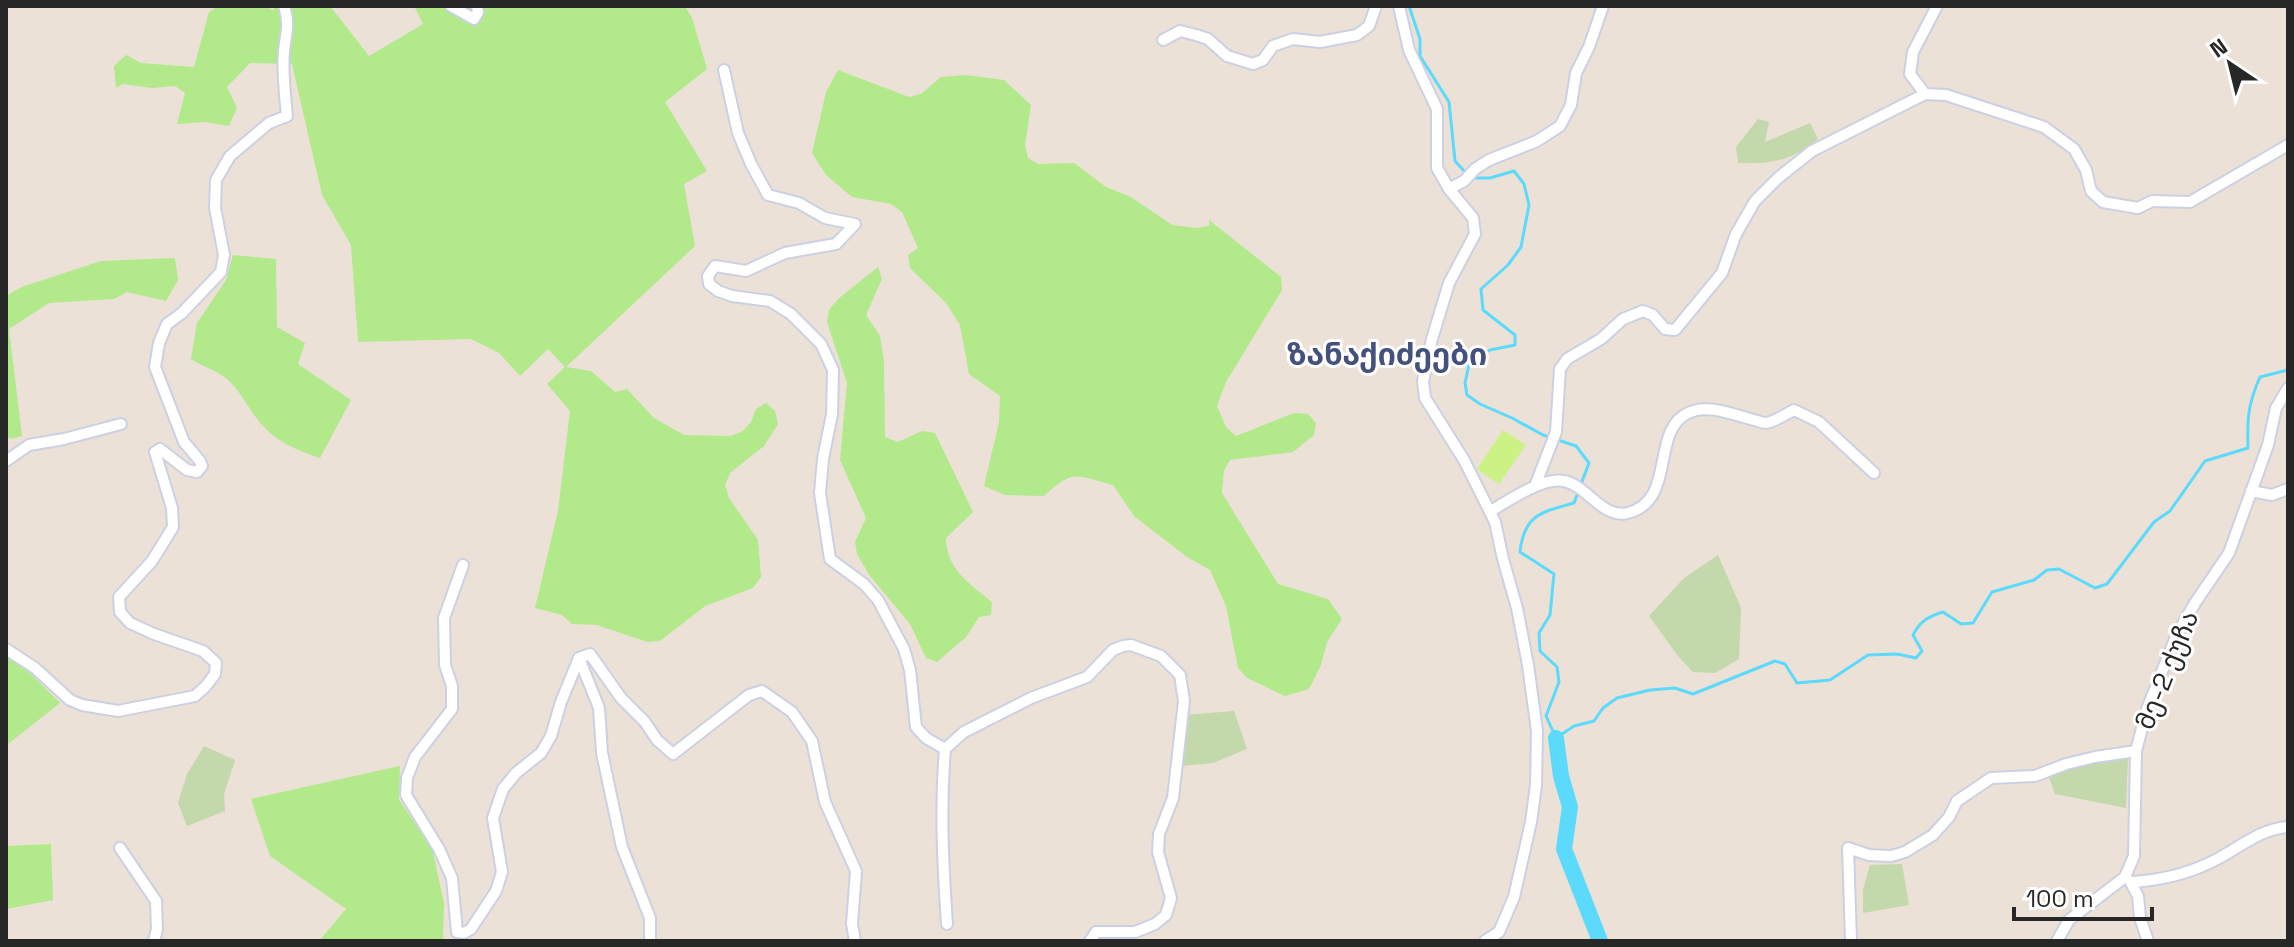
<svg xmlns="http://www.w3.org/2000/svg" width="2294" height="947" viewBox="0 0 2294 947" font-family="'Space Grotesk','Noto Sans Georgian',sans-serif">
<rect width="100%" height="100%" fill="#ece1d6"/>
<!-- green -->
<g fill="#b1e98b">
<path d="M 218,6 L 263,6 L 273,10 L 276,6 L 330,6 L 369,56 L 423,24 L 414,6 L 685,6 L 692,18 L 707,69 L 665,102 L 707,171 L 684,184 L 695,246 L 566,367 L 591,371 L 615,392 L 627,389 L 654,418 L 684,435 L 731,436 L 743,431 L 751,422 L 756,409 L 766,403 L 775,411 L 778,424 L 764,446 L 730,473 L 725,485 L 729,498 L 758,540 L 761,577 L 753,588 L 705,606 L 660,641 L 647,642 L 597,625 L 572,624 L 562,615 L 535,608 L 558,511 L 570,411 L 547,384 L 565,367 L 548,349 L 520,376 L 499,353 L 471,339 L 358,342 L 351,245 L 322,195 L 292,64 L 250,63 L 227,87 L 237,108 L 229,126 L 205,122 L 177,124 L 185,93 L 175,86 L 152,88 L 123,84 L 116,88 L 114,66 L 126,55 L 141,63 L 194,67 L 209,12 Z"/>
<path d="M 838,70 L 909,97 L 921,94 L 941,77 L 966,75 L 1004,80 L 1031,105 L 1025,145 L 1028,158 L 1038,164 L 1074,163 L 1106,187 L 1131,197 L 1172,225 L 1197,228 L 1209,226 L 1209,220 L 1281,277 L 1282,290 L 1226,382 L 1217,406 L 1226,427 L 1236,436 L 1294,413 L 1308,414 L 1316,423 L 1314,435 L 1293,452 L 1230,460 L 1224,471 L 1222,493 L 1278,584 L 1328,599 L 1342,619 L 1327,642 L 1321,665 L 1309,689 L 1285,696 L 1247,678 L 1238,668 L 1226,606 L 1210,570 L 1187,557 L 1134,516 L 1113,485 C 1076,476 1074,468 1044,496 L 1005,495 L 984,486 L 999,422 L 1000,396 L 969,374 L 960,325 L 946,303 L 910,268 L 908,255 L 918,248 L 902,212 L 891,204 L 852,197 L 826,175 L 812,153 L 826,92 Z"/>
<path d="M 233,255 L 276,259 L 277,327 L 305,343 L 298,364 L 351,400 L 320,458 C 296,450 274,441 258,420 C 249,409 242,395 233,385 C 221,371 205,368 191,359 L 197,323 L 226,280 Z"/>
<path d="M 175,258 L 178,280 L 166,301 L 127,292 L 114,299 L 49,303 L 9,329 L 22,436 L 10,439 L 6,434 L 6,296 L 22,287 L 101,261 Z"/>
<path d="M 878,267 L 882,279 L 866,315 L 880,336 L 884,361 L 885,437 L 898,442 L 922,431 L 935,433 L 973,512 L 946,538 C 946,569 970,584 992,602 L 991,615 L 979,617 L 966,637 L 937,662 L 926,658 L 910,624 L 870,576 L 857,554 L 855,542 L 866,518 L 840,460 L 847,383 L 827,322 L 829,310 L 838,299 Z"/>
<path d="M 6,656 L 30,673 L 60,703 L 8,744 L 6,744 Z"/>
<path d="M 400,766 L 399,800 L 432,848 L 444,903 L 443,941 L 319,941 L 346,909 L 270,856 L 251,799 Z"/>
<path d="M 51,844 L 53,900 L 6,909 L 6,846 Z"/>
</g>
<!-- cemetery -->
<g fill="#c3d8ab">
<path d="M 1758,119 L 1769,122 L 1765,142 L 1810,123 L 1818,139 C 1792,161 1771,164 1738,163 L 1736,147 Z"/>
<path d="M 1718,555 L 1741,608 L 1739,659 L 1715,673 L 1693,672 L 1678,656 L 1649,616 L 1684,578 Z"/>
<path d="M 1234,711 L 1247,749 L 1213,763 L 1181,766 L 1184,715 Z"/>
<path d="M 204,746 L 235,760 L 224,794 L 225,811 L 187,826 L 178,803 L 187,774 Z"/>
<path d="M 2128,758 L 2126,808 L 2055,794 L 2048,774 L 2081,764 Z"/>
<path d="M 1902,864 L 1909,905 L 1863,913 L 1863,890 L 1870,865 Z"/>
</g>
<!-- pitch -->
<path fill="#caf285" d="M 1503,430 L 1526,445 L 1499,484 L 1477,469 Z"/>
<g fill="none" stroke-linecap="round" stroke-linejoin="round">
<!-- stream -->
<g stroke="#5cdafb" stroke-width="3">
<path d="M 1411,6 L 1410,9 L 1420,39 L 1420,56 L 1449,102 L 1455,161 L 1466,173"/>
<path d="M 1472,178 L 1490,178 L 1514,171 L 1524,184 L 1529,205 L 1521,247 L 1508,265 L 1481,289 L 1483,310 L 1515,335 L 1515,345 L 1490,350 L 1470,360 L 1465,383 L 1467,395 L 1480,404 L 1512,418 L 1543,435 L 1576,446 L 1589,463 L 1574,503 C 1542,512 1524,514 1520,552 L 1554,574 L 1550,615 L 1539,633 L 1540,651 L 1557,667 L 1559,682 L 1546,716 L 1556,738 L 1574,726 L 1594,721 L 1603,708 L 1617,698 L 1650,690 L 1675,688 L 1693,694 L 1775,661 L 1785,664 L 1797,683 L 1830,680 L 1868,655 L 1897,654 L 1916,658 L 1922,651 L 1913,635 C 1920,621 1929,616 1943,612 L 1961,624 L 1973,623 L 1992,592 L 2034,580 L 2047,570 L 2059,569 L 2095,588 L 2107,584 L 2154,522 L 2170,511 L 2205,461 L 2248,448 C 2247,419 2248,404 2260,377 L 2288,370"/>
</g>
<!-- river -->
<path stroke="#5cdafb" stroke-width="16" d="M 1556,738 L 1561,776 L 1570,807 L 1564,849 L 1600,941"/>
<defs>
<g id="minor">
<path d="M 451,6 L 474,19 L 478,12 L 477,6"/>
<path d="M 1399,6 L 1409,50 L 1437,109 L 1437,168 L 1449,189 L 1473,218 L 1475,234 L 1449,283 L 1432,339 L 1423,381 L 1425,398 L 1464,460 L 1495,522 L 1503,559 L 1517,608 L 1528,665 L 1537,731 L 1536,785 L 1531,822 L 1514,897 L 1499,932 L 1485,941"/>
<path d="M 1937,6 L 1913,52 L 1910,74 L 1925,94 L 1946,95 L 2044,127 L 2074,149 L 2086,170 L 2091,191 L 2103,202 L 2138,208 L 2152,201 L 2190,202 L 2288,145"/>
<path d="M 1163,40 L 1180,31 L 1196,35 L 1208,39 L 1227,56 L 1253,64 L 1263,60 L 1273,46 L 1293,39 L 1320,42 L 1357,35 L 1369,26 L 1376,6"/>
<path d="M 724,70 L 738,133 L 751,164 L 768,195 L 799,203 L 825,218 L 855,224 L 836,244 L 785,253 L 746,271 L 715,266 L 708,276 L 709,284 L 718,291 L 732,296 L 770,301 L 791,314 L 821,344 L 833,370 L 832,414 L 823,459 L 820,493 L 830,559 L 864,584 L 878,600 L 904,649 L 910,670 L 916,727 L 926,738 L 945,749 C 940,808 943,865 947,924"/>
<path d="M 1449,189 L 1464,181 L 1475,169 L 1489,160 L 1537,141 L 1560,126 L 1571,105 L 1576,73 L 1589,47 L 1603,6"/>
<path d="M 6,461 L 29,445 L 64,439 L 121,424"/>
<path d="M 1535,486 L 1556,432 L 1560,369 L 1567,359 L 1601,339 L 1623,319 L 1643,311 L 1653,315 L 1665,329 L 1675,330 L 1722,273 L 1736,234 L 1755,201 L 1778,178 L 1812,151 L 1925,94"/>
<path d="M 2251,491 L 2272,495 L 2288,489"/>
<path d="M 1491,511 C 1509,500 1543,477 1564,481 C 1588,486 1602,519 1628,513 C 1677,500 1650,431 1688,413 C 1708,403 1734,415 1754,420 C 1758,421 1762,423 1766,423 C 1774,422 1786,414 1794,410 L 1819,422 L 1874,473"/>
<path d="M 463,565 L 444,618 L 445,665 L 452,686 L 452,709 L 415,757 L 407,778 L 406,795 L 439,849 L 452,878 L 457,932 L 464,933 L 471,929 L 496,891 L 502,872 L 493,818 L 503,789 L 516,773 L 541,753 L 551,736 L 561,702 L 579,658 L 590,654 L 621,698 L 645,722 L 657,740 L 673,754 L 749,695 L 762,691 L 792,712 L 812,741 L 825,802 L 856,871 L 852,924 L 855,941"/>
<path d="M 6,649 L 35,668 L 70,700 L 82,705 L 118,711 L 195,696 L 206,686 L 215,674 L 216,663 L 203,651 L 154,634 L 130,623 L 120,612 L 119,597 L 152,561 L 173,527 L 172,508 L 155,452 L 160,449 L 187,470 L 197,472 L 202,466 L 200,461 L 184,442 L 155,367 L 159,343 L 167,324 L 182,313 L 221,272 L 224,255 L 215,208 L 216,180 L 230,156 L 269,123 L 287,116 C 285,94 282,72 284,51 C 286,31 290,26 284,6"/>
<path d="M 579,658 L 599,708 L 602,753 L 622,847 L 650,918 L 650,941"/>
<path d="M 945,749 L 964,732 L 1031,698 L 1087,677 L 1113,650 L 1123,646 L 1131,645 L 1161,656 L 1180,675 L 1184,701 L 1173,798 L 1159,834 L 1158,852 L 1171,898 L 1166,915 L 1155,924 L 1135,932 L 1096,932 L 1090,941"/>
<path d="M 120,848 L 156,901 L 157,929 L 154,941"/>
<path d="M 2130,881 L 2138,896 L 2140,918 L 2148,941"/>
<path d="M 2133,882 C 2158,880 2184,875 2207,864 C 2235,852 2257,829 2288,827"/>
<path d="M 1851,941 L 1848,848 L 1869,855 L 1891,856 L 1905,852 L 1933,835 L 1949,817 L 1957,801 L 1991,778 L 2035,776 L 2066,764 L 2095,757 L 2136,751"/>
<path d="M 2057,941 L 2069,920 L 2125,877 L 2134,856 L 2136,751 L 2147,709 L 2177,634 L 2195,603 L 2229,553 L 2268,445 L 2276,408 L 2288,388"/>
</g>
</defs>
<!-- minor casing -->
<use href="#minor" stroke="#cbd1e2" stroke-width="14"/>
<!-- minor -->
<use href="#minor" stroke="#fff" stroke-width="10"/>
</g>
<g text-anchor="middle" stroke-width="6" stroke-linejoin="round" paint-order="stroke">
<!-- street labels -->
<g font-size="26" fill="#272727" stroke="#fff">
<text transform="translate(2167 670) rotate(-68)" y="9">მე-2 ქუჩა</text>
</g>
<!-- quarter labels -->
<g font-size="30" font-weight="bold" fill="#43517c" stroke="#fff">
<text x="1387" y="365">ზანაქიძეები</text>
</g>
</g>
<!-- border -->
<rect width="2294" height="947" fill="none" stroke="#272727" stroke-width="16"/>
<!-- north arrow -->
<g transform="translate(2230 64) rotate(325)" stroke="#ffffff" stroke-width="6" paint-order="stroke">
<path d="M0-6L14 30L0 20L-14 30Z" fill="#272727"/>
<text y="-12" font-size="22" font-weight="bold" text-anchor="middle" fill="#272727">N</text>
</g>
<!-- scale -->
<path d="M2014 907v12h138v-12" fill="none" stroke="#272727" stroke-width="4"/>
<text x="2026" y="907" font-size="24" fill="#272727" stroke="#ffffff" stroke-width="6" paint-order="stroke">100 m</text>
</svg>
